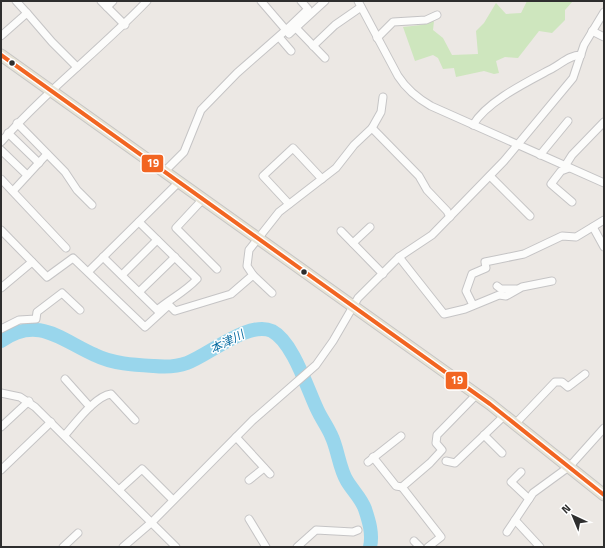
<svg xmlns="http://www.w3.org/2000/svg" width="605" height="548" viewBox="0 0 605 548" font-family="'Titillium Web','Noto Sans JP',sans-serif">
<rect width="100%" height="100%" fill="#ece8e4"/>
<!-- green -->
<path fill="#cee6be" d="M 527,1 L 573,1 L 565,10 L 565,20 L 552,33 L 539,31 L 518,58 L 505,57 L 496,61 L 499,73 L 494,74 L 484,71 L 456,77 L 454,68 L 443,69 L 438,58 L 433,55 L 415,61 L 403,27 L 421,25 L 434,21 L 433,30 L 443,38 L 452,55 L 478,54 L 476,31 L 484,23 L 496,3 L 506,14 L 521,13 Z"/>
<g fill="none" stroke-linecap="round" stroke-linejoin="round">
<!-- river -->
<path stroke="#99d6ec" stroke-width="14" d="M 1,341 C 38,315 61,340 95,355 C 113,364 135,365 154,366 C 165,367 176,367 187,363 C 209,355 249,320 272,331 C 293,342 307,388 317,409 C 321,418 327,426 331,435 C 338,449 339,468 347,481 C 353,491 361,498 365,509 C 369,521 373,534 370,547"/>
<defs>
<g id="minor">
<path d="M 16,1 L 27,13"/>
<path d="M 101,1 L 125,25"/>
<path d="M 261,1 L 286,30 L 308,9 L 301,1"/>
<path d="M 358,1 L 398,76 C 407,90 417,98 431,106 L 604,183"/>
<path d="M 107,7 L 113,1"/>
<path d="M 296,28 L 325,58"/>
<path d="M 592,31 L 604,37"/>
<path d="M 1,36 L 27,13 L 52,42 L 77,67"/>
<path d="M 279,37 L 291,51"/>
<path d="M 377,38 L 393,22 L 426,20 L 437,15"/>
<path d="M 313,46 L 335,25 L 361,7"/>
<path d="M 17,123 L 65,172 L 77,190 L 92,205"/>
<path d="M 473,125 C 487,101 529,81 553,68 C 562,63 570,55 581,55"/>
<path d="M 372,128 L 381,112 L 383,97"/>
<path d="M 8,133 L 39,163"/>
<path d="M 1,142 C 46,91 100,50 147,1"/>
<path d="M 1,150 L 27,175"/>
<path d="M 540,155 L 568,121"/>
<path d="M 565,166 L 572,155 L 604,122"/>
<path d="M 569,168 L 561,171 L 551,184 L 572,202"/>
<path d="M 165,171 L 184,152 L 201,110 L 237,73 L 286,30 L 289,34 L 325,1"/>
<path d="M 490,176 L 530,216"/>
<path d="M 1,179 L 66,248"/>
<path d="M 13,191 L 47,154"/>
<path d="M 203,199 L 176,228 L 217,269"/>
<path d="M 289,204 L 263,176 L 293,148 L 322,179"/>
<path d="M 593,227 L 604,247"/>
<path d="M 1,230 L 47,277 L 73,258 L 145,327 L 169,305 L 175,311 L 231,294 L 253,275 L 247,266 L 249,250 L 279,212 L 336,168 L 354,145 L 372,128 L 419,176 L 427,190 L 447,211 L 450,217"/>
<path d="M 341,231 L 383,274"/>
<path d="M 353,243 L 370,227"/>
<path d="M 103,257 L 157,310 C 170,299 185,292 197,279 L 139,222"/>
<path d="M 399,257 L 444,314 L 465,309 L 499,295 L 506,296 L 522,287 L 552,281"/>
<path d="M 91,269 L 179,182"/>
<path d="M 122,275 L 157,240"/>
<path d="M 253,275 L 272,293"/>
<path d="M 497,286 L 501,289 L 516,289"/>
<path d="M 1,288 L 32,262"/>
<path d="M 139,292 L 175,257"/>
<path d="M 473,305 L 466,291 L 472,274 L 486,268 L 485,262 L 524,254 L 562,236 L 576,237 L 604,220"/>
<path d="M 1,329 L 19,320 L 36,319 L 37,312 L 62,293 L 80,310"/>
<path d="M 65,379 L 90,407"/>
<path d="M 1,393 L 20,397 L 35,407 L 176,547"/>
<path d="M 516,423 L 555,382 L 562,382 L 568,387 L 585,374"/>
<path d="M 1,427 L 29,401"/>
<path d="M 65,435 C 75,424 95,396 111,394 L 135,420"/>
<path d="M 484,435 L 502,453"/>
<path d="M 236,437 L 270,474"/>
<path d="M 373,457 L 396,486 L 402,487"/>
<path d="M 446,461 L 455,463 L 505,415"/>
<path d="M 368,462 L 401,436"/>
<path d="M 1,470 L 51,422"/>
<path d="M 521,472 L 511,482 L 529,499"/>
<path d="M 249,480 L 264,468"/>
<path d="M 120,489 L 142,469 L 173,500"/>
<path d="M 249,519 L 266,547"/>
<path d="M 515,520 L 540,547"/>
<path d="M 507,532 L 533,493 L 570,466 L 604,428"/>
<path d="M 414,541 L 420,547"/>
<path d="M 63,547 L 78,533"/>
<path d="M 123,547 L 152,522 L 253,420 L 316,365 L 333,341 L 358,298 L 399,257 L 432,235 L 504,161 L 573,78 L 584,45 L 604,12"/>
<path d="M 297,547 L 316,530 L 353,532 L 358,530"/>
<path d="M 428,547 L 441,537 L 402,487 L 430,463 L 442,450 L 436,443 L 437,435 L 477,394"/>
</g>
<path id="primary" d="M 1,55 L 490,404 L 604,495"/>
</defs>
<!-- minor casing -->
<use href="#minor" stroke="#c5c4c5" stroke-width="9"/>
<!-- primary casing -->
<use href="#primary" stroke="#c6c5c4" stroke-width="13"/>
<!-- minor -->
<use href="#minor" stroke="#fcfcfb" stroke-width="7"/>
<!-- primary -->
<use href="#primary" stroke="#e8e4d6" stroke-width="11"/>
<defs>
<path id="bus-1" d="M 1,55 L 490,404 L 604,495"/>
</defs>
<!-- bus-1 casing -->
<use href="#bus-1" stroke="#fff" stroke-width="7"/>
<!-- bus-1 -->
<use href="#bus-1" stroke="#f26522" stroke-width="4"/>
</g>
<!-- markers -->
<g fill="#2e2e2e" stroke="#fff" stroke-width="1.5">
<circle cx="12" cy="63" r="3.5"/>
<circle cx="304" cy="272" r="3.5"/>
</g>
<g text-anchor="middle" stroke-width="3" stroke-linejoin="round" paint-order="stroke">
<!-- water labels -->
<g font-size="12" font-style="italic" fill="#0d6fa3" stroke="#fff">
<text transform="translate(227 342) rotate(-27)" y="4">本津川</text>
</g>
</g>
<g stroke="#fff" stroke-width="1.5">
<rect x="141" y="154" width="23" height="19" rx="4" fill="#f26522"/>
<rect x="445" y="371" width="23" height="19" rx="4" fill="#f26522"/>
</g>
<g font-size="11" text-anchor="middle" font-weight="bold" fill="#fff">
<text x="153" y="167">19</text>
<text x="457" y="384">19</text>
</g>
<!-- border -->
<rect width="605" height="548" fill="none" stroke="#2e2e2e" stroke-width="4"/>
<!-- north arrow -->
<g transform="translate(573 516) rotate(316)" stroke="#ffffff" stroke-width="3" paint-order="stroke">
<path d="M0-3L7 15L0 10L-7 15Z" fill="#2e2e2e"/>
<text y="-6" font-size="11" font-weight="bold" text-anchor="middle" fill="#2e2e2e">N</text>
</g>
</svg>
